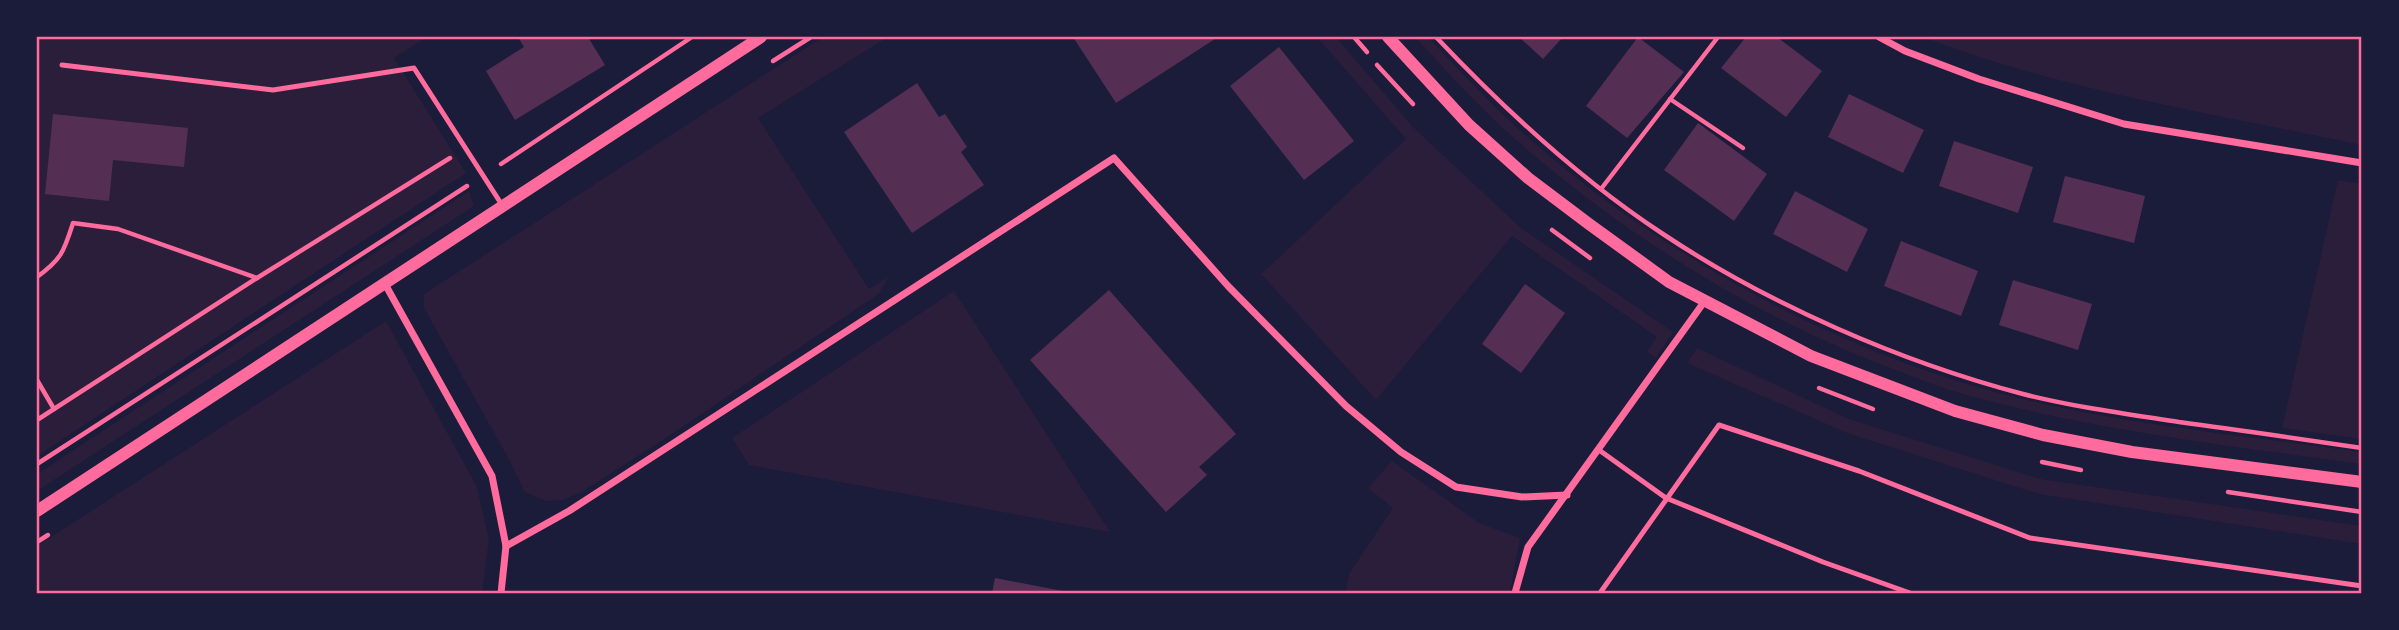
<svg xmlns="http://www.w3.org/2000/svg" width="2399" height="630" viewBox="0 0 2399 630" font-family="'Libre Baskerville',serif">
<rect width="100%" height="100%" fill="#1b1b3a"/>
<!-- green -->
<g fill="#2a1e3b">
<path d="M 37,37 L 427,37 L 394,58 L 466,173 L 37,456 Z"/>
<path d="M 823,37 L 888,37 L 758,118 L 869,289 L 888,277 L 880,293 L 669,436 L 580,493 L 563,500 L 546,501 L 525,492 L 507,456 L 424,308 L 424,294 Z"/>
<path d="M 1317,37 L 1336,37 L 1414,128 L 1521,228 L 1673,332 L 1656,358 L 1647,352 L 1657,337 L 1512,236 L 1376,400 L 1261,274 L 1406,139 Z"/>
<path d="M 1415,37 L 1428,37 C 1458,69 1488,101 1521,131 C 1638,238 1805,334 1957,381 C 2088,422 2227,433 2362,452 L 2362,464 C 2226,445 2088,430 1956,392 C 1932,385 1908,374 1885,366 C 1750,314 1625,235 1516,140 C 1480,108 1447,72 1415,37 Z"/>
<path d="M 1923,37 L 2362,37 L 2362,145 C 2215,114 2064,91 1923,37 Z"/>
<path d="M 2338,180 L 2362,184 L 2362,439 L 2282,428 Z"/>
<path d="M 469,191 L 474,206 L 37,491 L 37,474 Z"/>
<path d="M 954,291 L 1110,532 L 749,465 L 732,438 Z"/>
<path d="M 386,321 L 477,487 L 489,540 L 482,593 L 37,593 L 37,546 Z"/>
<path d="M 1697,348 L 1849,419 L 2040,479 L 2362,526 L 2362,544 L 2039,494 L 1847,433 L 1687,363 Z"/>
<path d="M 1392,461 L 1479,523 L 1520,538 L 1510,593 L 1346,593 L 1349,574 L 1393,508 L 1368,488 Z"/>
</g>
<!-- building -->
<g fill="#542f53">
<path d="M 518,37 L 588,37 L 605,65 L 515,120 L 486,71 L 524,47 Z"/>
<path d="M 1073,37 L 1218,37 L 1116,103 Z"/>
<path d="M 1519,37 L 1563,37 L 1543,59 Z"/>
<path d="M 1638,37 L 1684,72 L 1627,138 L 1586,106 Z"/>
<path d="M 1746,37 L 1777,37 L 1822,71 L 1786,117 L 1721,68 Z"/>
<path d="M 1279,47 L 1354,141 L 1304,180 L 1230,86 Z"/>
<path d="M 917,83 L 939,117 L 945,114 L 967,147 L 961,152 L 984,185 L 912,233 L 844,132 Z"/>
<path d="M 1849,94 L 1924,130 L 1903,173 L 1828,137 Z"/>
<path d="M 53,114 L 188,128 L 184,167 L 113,160 L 109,201 L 45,194 Z"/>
<path d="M 1698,123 L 1767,174 L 1734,221 L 1664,170 Z"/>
<path d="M 1954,141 L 2033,167 L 2018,213 L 1939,186 Z"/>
<path d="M 2065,176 L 2145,196 L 2134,243 L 2053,222 Z"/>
<path d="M 1795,191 L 1868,229 L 1847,272 L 1773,234 Z"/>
<path d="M 1901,241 L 1978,271 L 1961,316 L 1884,286 Z"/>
<path d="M 2013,280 L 2092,304 L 2078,350 L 1999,325 Z"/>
<path d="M 1525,284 L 1565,313 L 1521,373 L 1482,344 Z"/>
<path d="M 1109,290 L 1236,434 L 1199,467 L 1207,475 L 1166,512 L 1030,360 Z"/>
<path d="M 995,578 L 1068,592 L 1068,593 L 992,593 Z"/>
</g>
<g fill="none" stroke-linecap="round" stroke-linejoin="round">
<!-- path -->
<g stroke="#ff6b9d" stroke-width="4.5">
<path d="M 1354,37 L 1367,52"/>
<path d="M 1436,37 C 1505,110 1579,179 1663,234 C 1768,304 1901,362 2023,394 C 2074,407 2127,414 2179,422 C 2240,430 2301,439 2362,448"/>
<path d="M 773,61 L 811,37"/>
<path d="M 1377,65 L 1413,104"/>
<path d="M 1670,99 L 1743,148"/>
<path d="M 501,164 L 692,37"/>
<path d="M 1601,189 L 1718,37"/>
<path d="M 1552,230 L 1590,258"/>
<path d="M 37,277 C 62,259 64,251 73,223 L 118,229 L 257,278 L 450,158"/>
<path d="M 37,380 L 54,409"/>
<path d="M 1819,388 L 1873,409"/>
<path d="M 37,420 L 257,278"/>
<path d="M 2042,462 L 2081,470"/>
<path d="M 37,464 L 467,186"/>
<path d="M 2228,492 L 2362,512"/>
<path d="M 37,542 L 48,535"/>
</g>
<!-- service -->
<g stroke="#ff6b9d" stroke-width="5">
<path d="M 62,65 L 273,90 L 414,68 L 502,205"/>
<path d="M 1599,450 L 1666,498 L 1823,562 L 1910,593"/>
<path d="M 1600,593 L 1719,425 L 1859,471 L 2030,538 L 2362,586"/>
</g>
<!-- minor -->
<g stroke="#ff6b9d" stroke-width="7">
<path d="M 1879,37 L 1905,51 L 1979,79 L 2124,124 L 2362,163"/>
<path d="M 385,284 L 492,476 L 506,546 L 501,593"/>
<path d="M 506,546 L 569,511 L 1114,158 L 1228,286 L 1346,406 L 1401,452 L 1456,487 L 1522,497 L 1567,495"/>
<path d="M 1515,593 L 1528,547 L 1704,302"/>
</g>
<!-- tertiary -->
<g stroke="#ff6b9d" stroke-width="12">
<path d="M 1388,37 L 1469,125 L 1528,178 L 1589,224 L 1669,282 L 1811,356 L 1955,411 L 2043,435 L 2132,452 L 2362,482"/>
<path d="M 37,511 L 761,37"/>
</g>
</g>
<!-- border -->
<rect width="2399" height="630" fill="none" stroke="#1b1b3a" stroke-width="77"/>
<rect x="38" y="38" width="2322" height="554" fill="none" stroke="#ff6b9d" stroke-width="2.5"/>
</svg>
